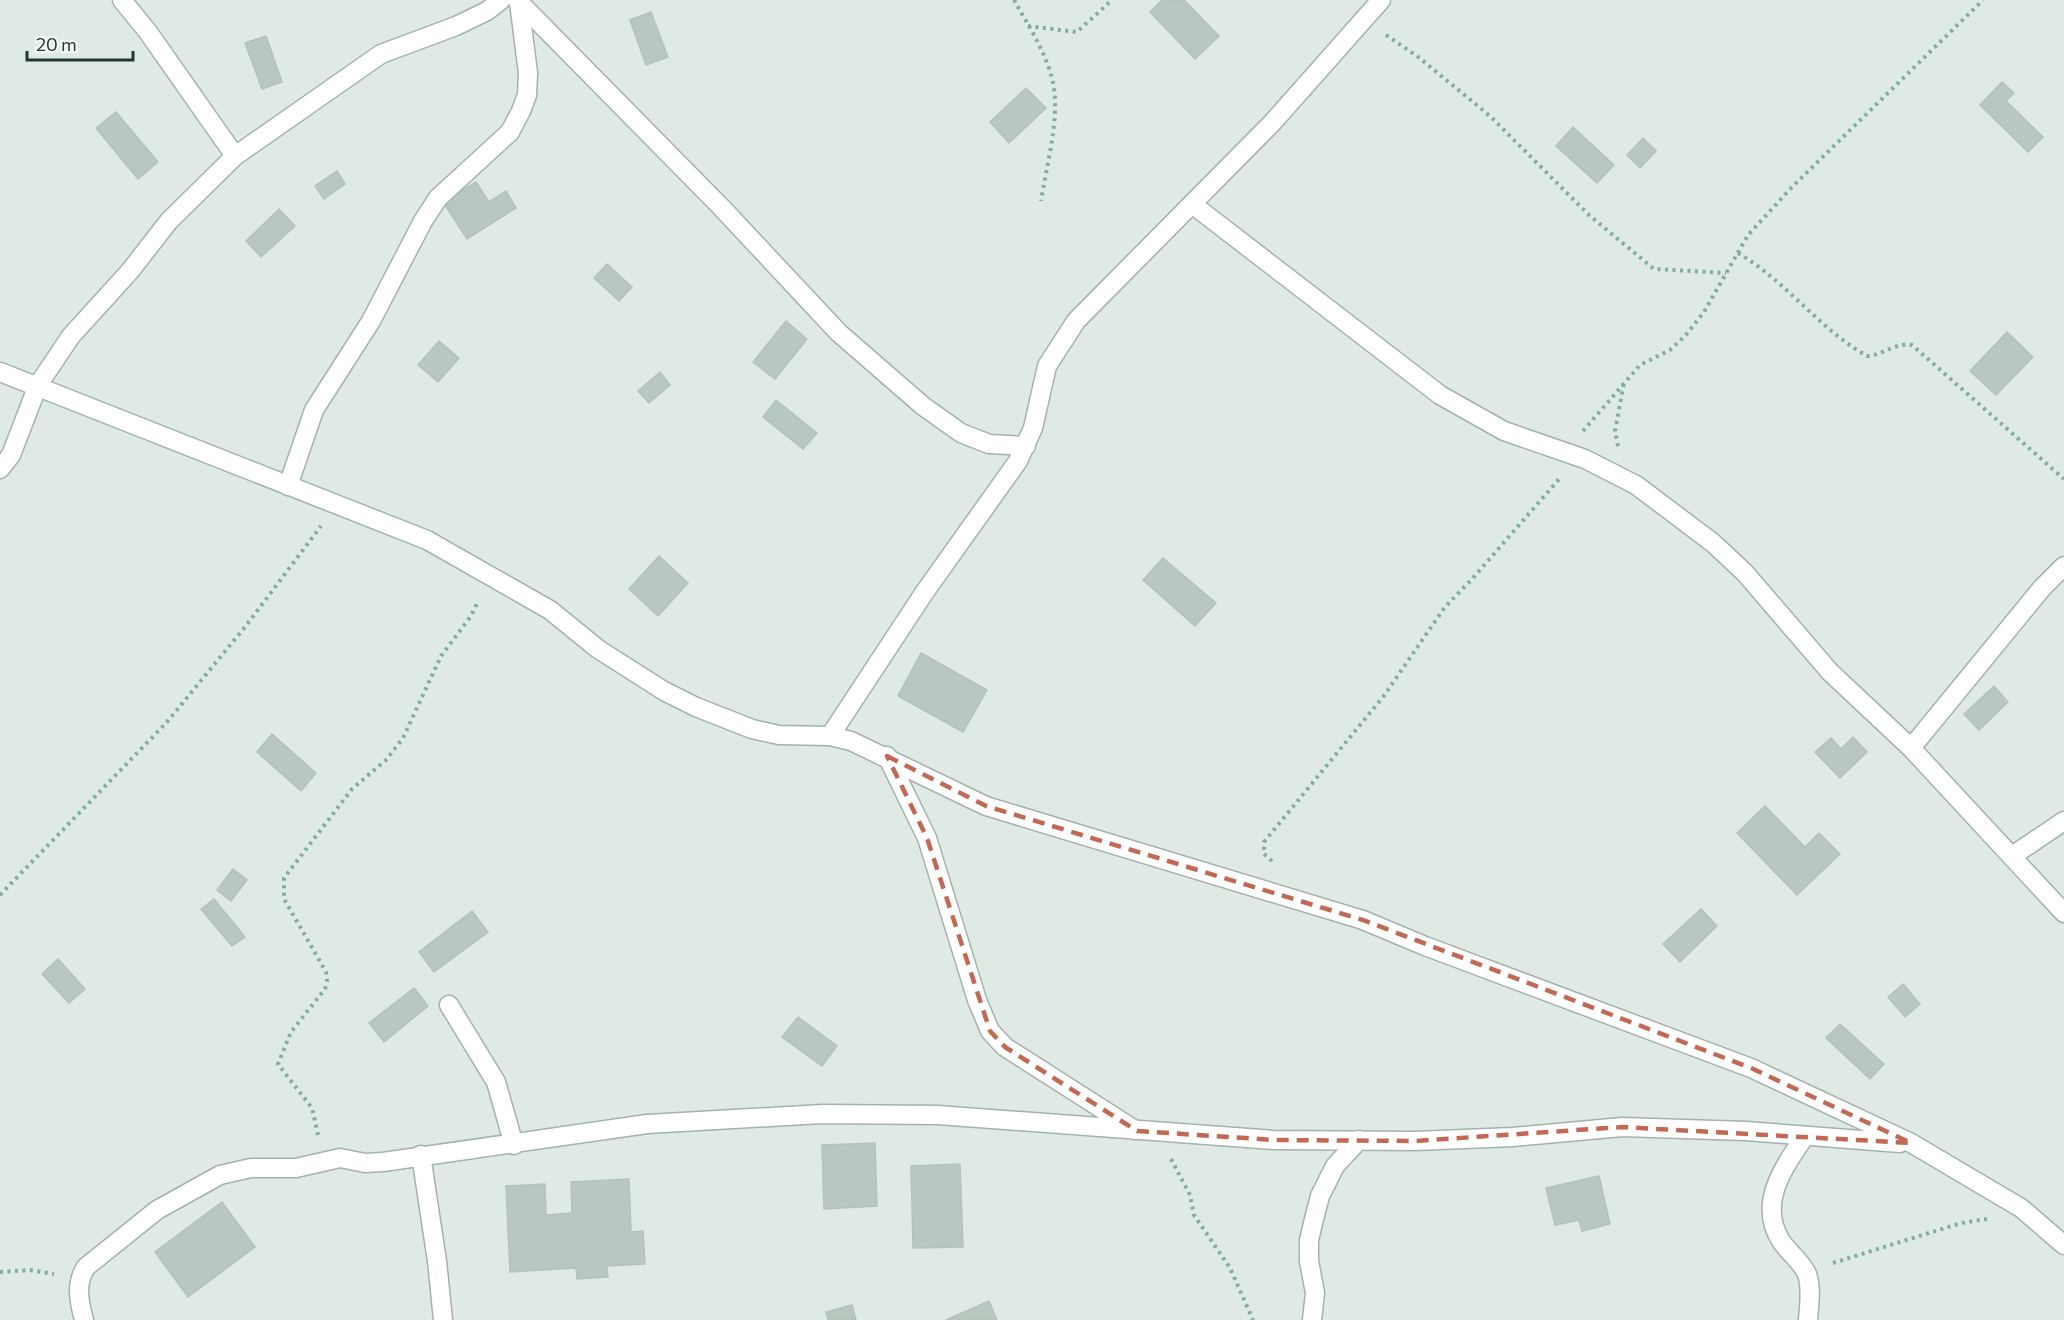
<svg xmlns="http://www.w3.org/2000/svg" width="2064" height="1320" viewBox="0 0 2064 1320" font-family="Commissioner,sans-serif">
<rect width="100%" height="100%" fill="#e0eae5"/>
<!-- building -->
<g fill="#b8c8c0" stroke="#b3c3bb" stroke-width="1.5">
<path d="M 1162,0 L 1184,0 L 1219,36 L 1195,59 L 1150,12 Z"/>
<path d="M 651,12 L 668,57 L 646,65 L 630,20 Z"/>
<path d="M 266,36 L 282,82 L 262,89 L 245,43 Z"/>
<path d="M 2002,82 L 2014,93 L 2006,101 L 2043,137 L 2028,152 L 1980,105 Z"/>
<path d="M 1026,88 L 1046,108 L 1009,143 L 990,122 Z"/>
<path d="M 116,112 L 158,162 L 138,179 L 96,128 Z"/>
<path d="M 1573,127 L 1614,165 L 1597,183 L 1556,146 Z"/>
<path d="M 1643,138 L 1656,151 L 1640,168 L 1627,155 Z"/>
<path d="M 337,171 L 345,184 L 324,199 L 315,186 Z"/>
<path d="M 476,182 L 489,202 L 506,191 L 516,208 L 467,239 L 443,202 Z"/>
<path d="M 279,209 L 295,226 L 261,257 L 246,241 Z"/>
<path d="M 607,264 L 632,287 L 619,301 L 594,278 Z"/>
<path d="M 786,321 L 807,339 L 775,379 L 753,362 Z"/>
<path d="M 2007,332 L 2033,357 L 1996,395 L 1970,371 Z"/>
<path d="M 439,341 L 459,358 L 438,382 L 418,365 Z"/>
<path d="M 660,372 L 670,385 L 649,403 L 638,391 Z"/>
<path d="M 776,400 L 817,433 L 803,449 L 763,417 Z"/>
<path d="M 659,556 L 688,583 L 658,616 L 629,589 Z"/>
<path d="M 1163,558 L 1216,603 L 1195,626 L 1143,580 Z"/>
<path d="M 921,653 L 987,690 L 963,732 L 898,696 Z"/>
<path d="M 1994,686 L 2008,702 L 1979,730 L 1964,714 Z"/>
<path d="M 272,734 L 316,773 L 301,791 L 257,752 Z"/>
<path d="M 1853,737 L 1867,752 L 1840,778 L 1815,752 L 1831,738 L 1841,749 Z"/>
<path d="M 1765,806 L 1805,847 L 1819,833 L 1840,854 L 1797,895 L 1737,833 Z"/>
<path d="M 233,869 L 247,880 L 231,901 L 217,890 Z"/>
<path d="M 214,899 L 245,937 L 232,946 L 201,909 Z"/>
<path d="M 1701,909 L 1717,926 L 1680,962 L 1663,944 Z"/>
<path d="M 472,911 L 488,932 L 434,972 L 419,952 Z"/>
<path d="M 58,959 L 85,989 L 69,1003 L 42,974 Z"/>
<path d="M 1903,984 L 1920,1004 L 1905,1017 L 1888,997 Z"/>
<path d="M 414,988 L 428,1006 L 384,1042 L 369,1023 Z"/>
<path d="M 798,1017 L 837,1046 L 822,1066 L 782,1037 Z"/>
<path d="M 1840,1024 L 1884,1064 L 1870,1079 L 1826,1038 Z"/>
<path d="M 875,1143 L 877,1206 L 824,1209 L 822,1145 Z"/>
<path d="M 960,1164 L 963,1247 L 913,1248 L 911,1166 Z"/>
<path d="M 1599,1176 L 1610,1224 L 1582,1231 L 1579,1220 L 1555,1225 L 1546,1188 Z"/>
<path d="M 629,1179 L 631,1232 L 643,1231 L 645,1264 L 607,1266 L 608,1277 L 577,1279 L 576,1268 L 510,1272 L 506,1186 L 545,1184 L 546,1215 L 572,1213 L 571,1182 Z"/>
<path d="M 222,1202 L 255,1247 L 188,1297 L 155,1252 Z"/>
<path d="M 989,1301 L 997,1320 L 946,1320 Z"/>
<path d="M 852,1305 L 856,1320 L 828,1320 L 826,1312 Z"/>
</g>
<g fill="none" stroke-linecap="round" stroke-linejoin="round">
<defs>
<g id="street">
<path d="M 122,0 L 148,32 L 235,156"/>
<path d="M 517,0 L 721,207 L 839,333 L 923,406 L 961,433 L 989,444 L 1026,446"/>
<path d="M 1192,204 L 1440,395 L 1504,431 L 1585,459 L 1636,485 L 1713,543 L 1745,573 L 1830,672 L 1911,748 L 2064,913"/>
<path d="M 0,372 L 427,540 L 550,610 L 598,649 L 664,691 L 696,707 L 752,729 L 779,735 L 830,736 L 851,741 L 986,806 L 1363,920 L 1425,946 L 1751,1068 L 1911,1143 L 2021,1208 L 2064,1245"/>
<path d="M 0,469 L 11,455 L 38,385 L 71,336 L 130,271 L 169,221 L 235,156 L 381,54 L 456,26 L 487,11 L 501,0"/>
<path d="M 288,486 L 314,410 L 371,321 L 423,221 L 438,198 L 510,132 L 521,111 L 527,95 L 528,73 L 519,2"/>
<path d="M 830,736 L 924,593 L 1018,461 L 1033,428 L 1047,366 L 1076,321 L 1273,122 L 1381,0"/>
<path d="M 1911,748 L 2042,588 L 2064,566"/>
<path d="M 887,756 L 927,838 L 977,1000 L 990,1031 L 1005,1047 L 1135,1130"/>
<path d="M 2012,856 L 2064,821"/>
<path d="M 449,1005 L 496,1082 L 514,1145"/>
<path d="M 1805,1136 C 1784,1167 1757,1203 1781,1241 C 1788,1252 1802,1262 1807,1274 C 1812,1288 1809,1306 1808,1320"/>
<path d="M 421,1155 L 437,1261 L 443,1320"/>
<path d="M 84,1320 C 79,1301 75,1284 86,1267 L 157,1210 L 220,1175 L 251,1168 L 296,1168 L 340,1158 L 365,1163 L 383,1162 L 647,1124 L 823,1114 L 938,1115 L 1274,1140 L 1415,1141 L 1513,1137 L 1622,1127 L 1746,1131 L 1900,1143"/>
<path d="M 1312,1320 L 1315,1293 L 1309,1261 L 1309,1240 L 1314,1219 L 1320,1196 L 1335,1166 L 1359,1140"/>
</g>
</defs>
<!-- street casing -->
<use href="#street" stroke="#a3b2ab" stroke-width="21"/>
<!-- path -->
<g stroke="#81ad9b" stroke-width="4" stroke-dasharray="3 4.5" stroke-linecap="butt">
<path d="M 1014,0 C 1029,27 1050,58 1054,89 C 1059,122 1046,168 1041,201"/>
<path d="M 1028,26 L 1077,32 L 1112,0"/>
<path d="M 1386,35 L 1417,56 L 1490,116 L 1589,215 L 1654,269 L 1726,273"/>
<path d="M 1738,253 C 1786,281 1819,329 1867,356 C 1884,355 1895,342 1912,345 L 2064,479"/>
<path d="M 1583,431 L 1640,365 L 1670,350 L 1685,336 L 1704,312 L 1748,235 L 1793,186 L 1983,0"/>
<path d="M 1618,446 L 1615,431 L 1624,383"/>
<path d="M 1272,861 L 1264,854 L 1264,842 L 1383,697 L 1445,607 L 1473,578 L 1560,478"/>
<path d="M 0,895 L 167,722 L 245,627 L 321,526"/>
<path d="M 318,1135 L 312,1108 L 278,1064 L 291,1032 L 325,989 L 327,981 L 326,972 L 284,899 L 284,878 L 352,789 L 387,759 L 403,738 L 441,656 L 471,616 L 478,601"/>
<path d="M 1171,1159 L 1190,1195 L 1194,1215 L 1230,1268 L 1253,1320"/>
<path d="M 1833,1263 L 1961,1223 L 1987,1219"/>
<path d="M 0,1272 L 30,1270 L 54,1274"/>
</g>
<!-- street -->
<use href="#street" stroke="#fff" stroke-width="18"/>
</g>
<!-- marked area -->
<path fill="none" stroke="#c36853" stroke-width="4.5" stroke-dasharray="12 8" stroke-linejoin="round" d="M 887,756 L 986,806 L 1363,920 L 1751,1068 L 1911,1143 L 1622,1127 L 1415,1141 L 1274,1140 L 1137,1131 L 1005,1047 L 990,1031 L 927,838 Z"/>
<!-- scale -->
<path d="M27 51v9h106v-9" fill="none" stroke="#213a31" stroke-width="3"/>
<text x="36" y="51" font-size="18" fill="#213a31" stroke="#f0f7f3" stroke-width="4.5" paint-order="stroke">20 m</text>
</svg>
